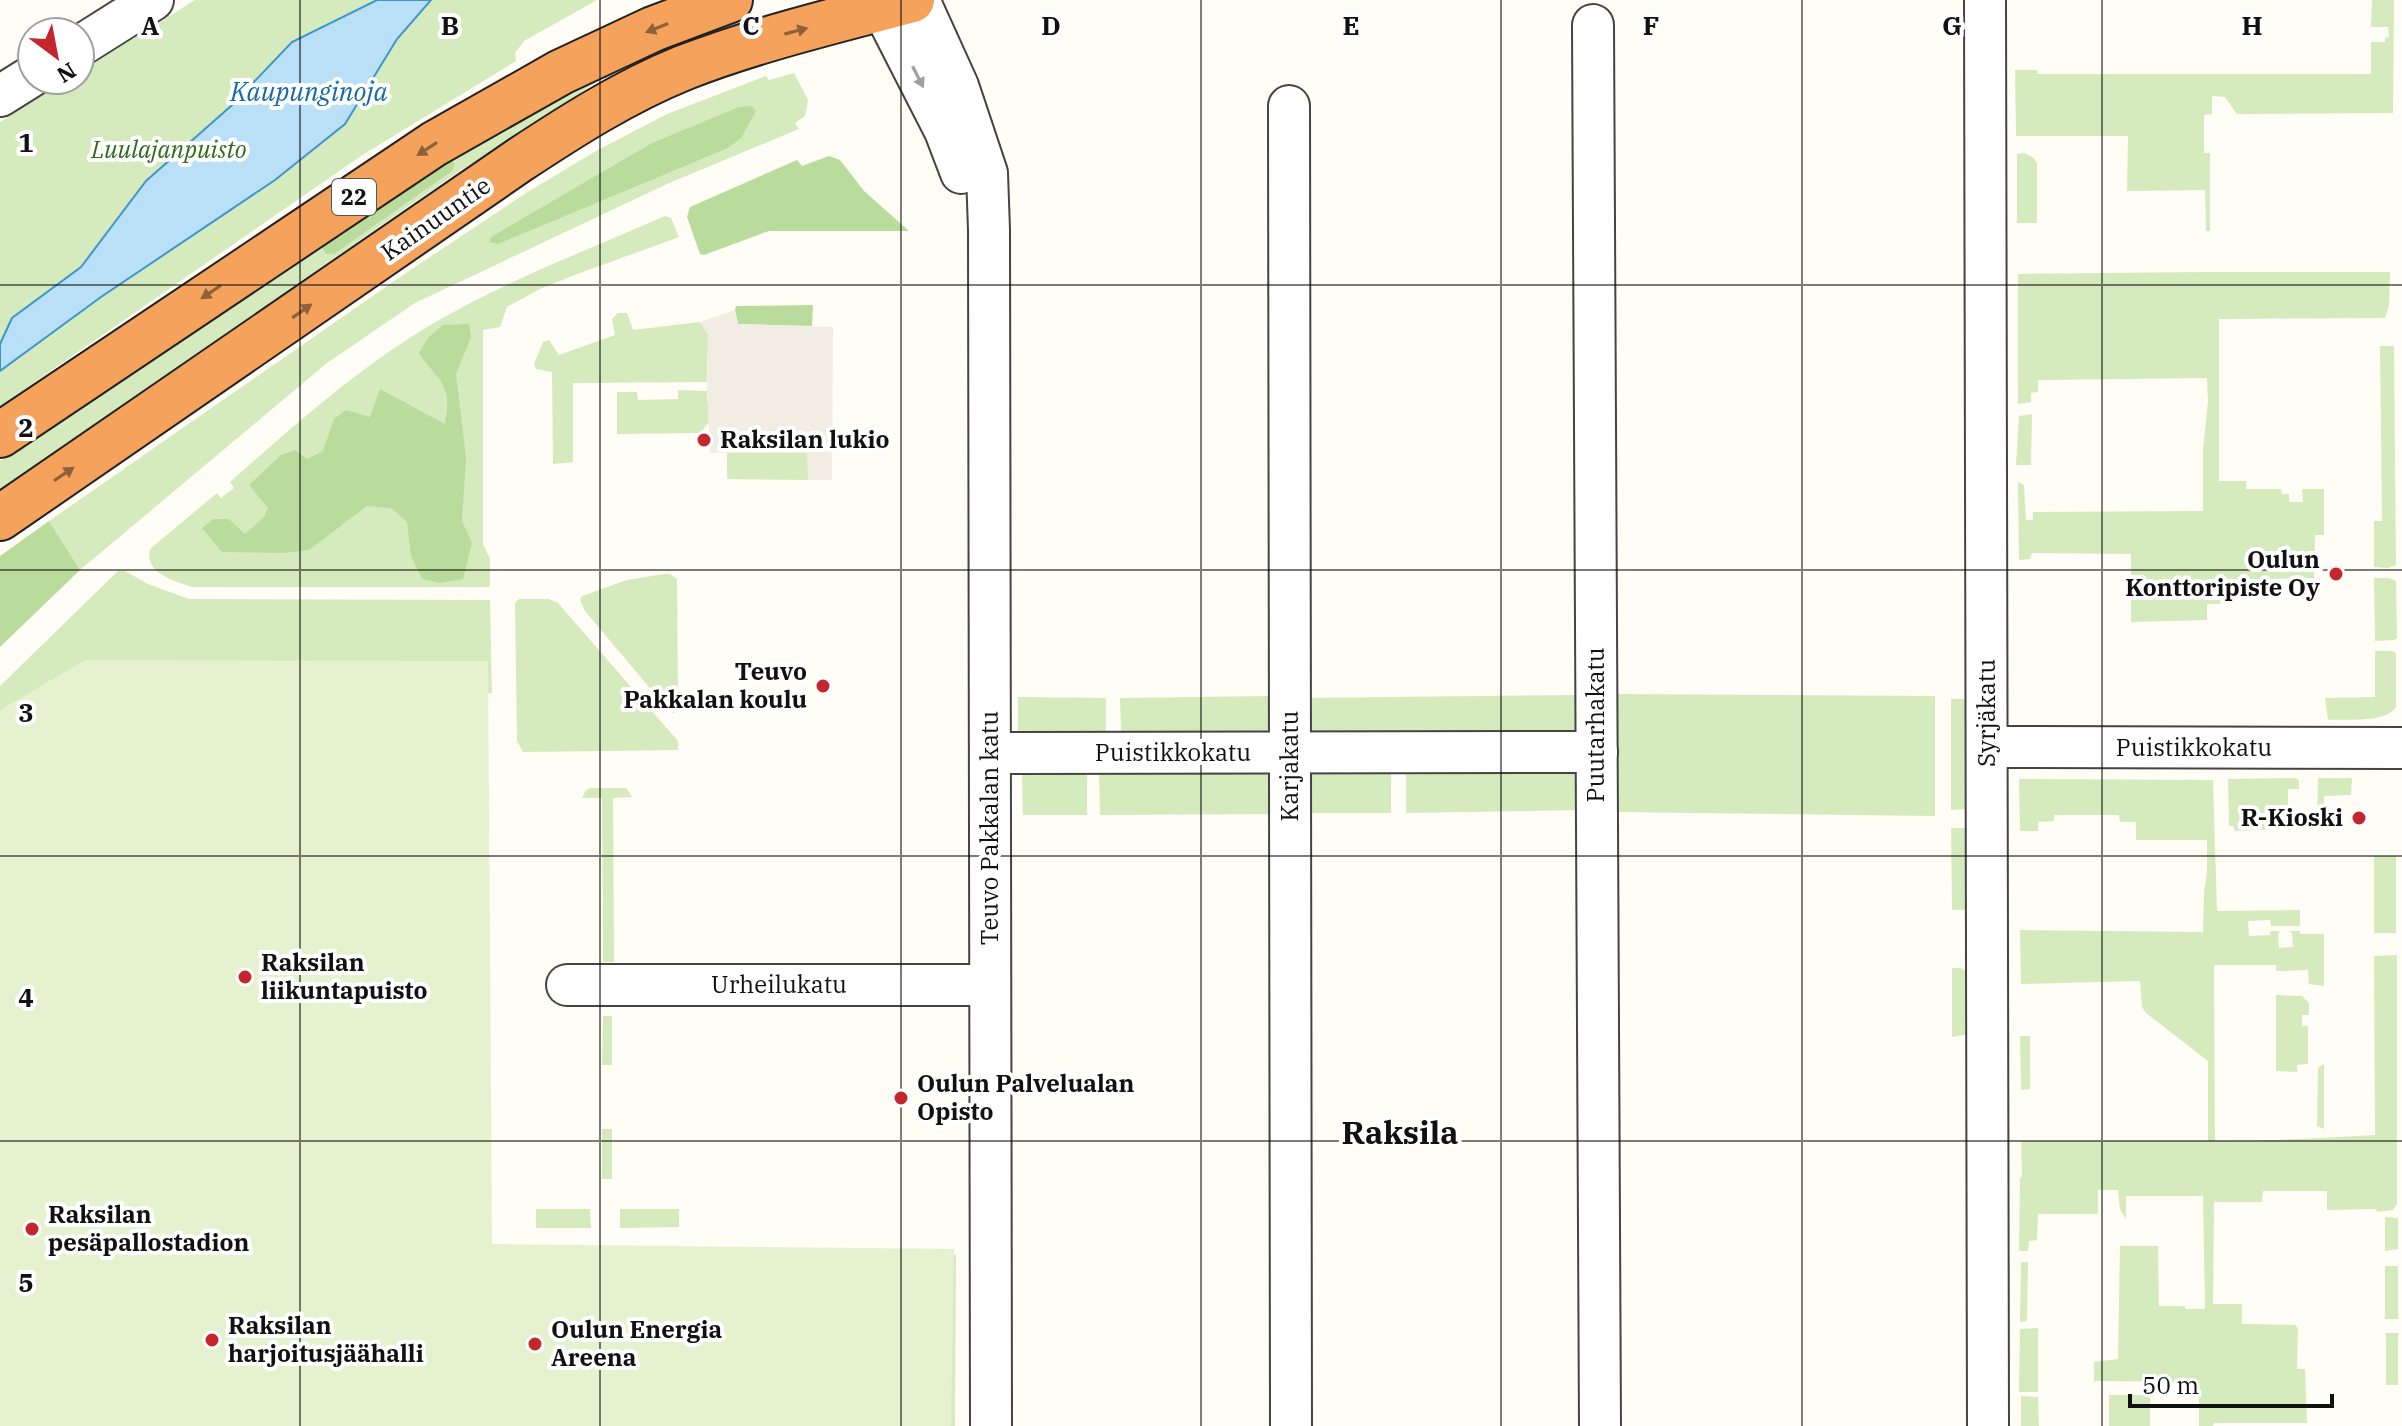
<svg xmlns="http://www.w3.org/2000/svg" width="2402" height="1426" viewBox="0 0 2402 1426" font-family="'IBM Plex Serif',serif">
<rect width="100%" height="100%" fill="#fffdf5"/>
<!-- green -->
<g fill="#d5ebbd">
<path d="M 195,0 L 597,0 L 524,41 L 515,53 L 516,61 L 361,156 L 0,406 L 0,122 L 67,80 L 80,80 L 80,72 Z"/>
<path d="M 2372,0 L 2394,0 L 2393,113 L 2237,114 L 2225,97 L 2212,96 L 2212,114 L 2204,115 L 2204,153 L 2210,153 L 2210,231 L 2206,231 L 2205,190 L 2127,191 L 2128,136 L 2016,136 L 2015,70 L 2037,70 L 2038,74 L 2371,74 L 2371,42 L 2385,42 L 2385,38 L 2389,37 L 2388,27 L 2371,27 Z"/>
<path d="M 598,72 L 602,78 L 524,131 L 458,172 L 0,490 L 0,461 L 398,186 Z"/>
<path d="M 794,73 L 808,100 L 805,116 L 795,123 L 799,129 L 667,184 L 415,303 L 327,363 L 80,570 L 49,521 L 400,277 L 526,193 L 596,151 L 667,114 L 766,76 L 769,80 Z"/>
<path d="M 2024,153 L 2034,158 L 2037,164 L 2037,223 L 2017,223 L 2017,154 Z"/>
<path d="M 665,216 L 671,218 L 679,237 L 572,276 L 540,289 L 507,307 L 500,327 L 483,330 L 483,544 L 490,559 L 490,587 L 192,587 C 174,581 144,573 150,549 L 217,493 L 221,498 L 234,488 L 230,482 C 292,427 356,370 427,327 C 502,282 586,251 665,216 Z"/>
<path d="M 2206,272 L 2390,272 L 2389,306 L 2385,318 L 2219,319 L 2219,481 L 2246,481 L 2246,489 L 2281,489 L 2282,494 L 2289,494 L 2289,502 L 2303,502 L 2302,489 L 2324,489 L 2324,535 L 2315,535 L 2314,578 L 2222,580 L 2220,604 L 2207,604 L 2207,620 L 2131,622 L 2131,554 L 2032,553 L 2030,559 L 2019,560 L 2018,482 L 2024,485 L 2026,520 L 2033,520 L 2033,512 L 2203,511 L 2203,449 L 2208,401 L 2207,378 L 2038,380 L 2038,392 L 2031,393 L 2031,402 L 2018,404 L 2018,274 Z"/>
<path d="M 618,313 L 627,313 L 633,330 L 700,322 L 708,334 L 707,382 L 573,383 L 573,462 L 553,464 L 552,372 L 536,369 L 534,364 L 543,342 L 549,340 L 559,355 L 615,335 L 612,319 Z"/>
<path d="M 2380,346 L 2394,346 L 2396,565 L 2388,568 L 2374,567 L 2374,521 L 2382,521 Z"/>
<path d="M 678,390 L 707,391 L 709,422 L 700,433 L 617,434 L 617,392 L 637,392 L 638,400 L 678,399 Z"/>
<path d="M 2032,414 L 2031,465 L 2016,465 L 2019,416 Z"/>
<path d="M 727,453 L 808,453 L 808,480 L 727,479 Z"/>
<path d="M 118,571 L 125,571 L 148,584 L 189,599 L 490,600 L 492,693 L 0,739 L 0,686 Z"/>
<path d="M 664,574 L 670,574 L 677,579 L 678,705 L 674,713 L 670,712 L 585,611 L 580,600 L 582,596 L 627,580 Z"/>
<path d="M 2374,578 L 2389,578 L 2396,581 L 2397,638 L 2394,640 L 2375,641 Z"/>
<path d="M 519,599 L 549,599 L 558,603 L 678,741 L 678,750 L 523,752 L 517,741 L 515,603 Z"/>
<path d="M 2375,651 L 2392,651 L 2396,653 L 2396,707 C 2386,723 2347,719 2328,720 L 2325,698 L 2375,697 Z"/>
<path d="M 1612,694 L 1935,696 L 1935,816 L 1613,812 Z"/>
<path d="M 1582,695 L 1577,730 L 1563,737 L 1312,734 L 1306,727 L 1302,698 Z"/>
<path d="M 1276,696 L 1273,725 L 1261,736 L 1125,735 L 1121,731 L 1120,698 Z"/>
<path d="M 1018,697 L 1106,698 L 1106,733 L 1102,737 L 1021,735 L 1018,733 Z"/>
<path d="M 1951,699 L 1968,699 L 1969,809 L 1951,810 Z"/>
<path d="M 1406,768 L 1576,770 L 1582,776 L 1586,810 L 1406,813 Z"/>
<path d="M 1391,769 L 1391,813 L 1302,813 L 1306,778 L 1316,770 Z"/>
<path d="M 1087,770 L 1087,815 L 1023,815 L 1022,774 L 1030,771 Z"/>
<path d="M 1099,770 L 1263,771 L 1274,781 L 1277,814 L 1100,815 Z"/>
<path d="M 2295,778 L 2299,780 L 2299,789 L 2288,789 L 2288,812 L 2299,813 L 2299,828 L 2235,831 L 2233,826 L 2229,826 L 2228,779 Z"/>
<path d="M 2318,778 L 2352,778 L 2351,795 L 2324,796 L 2323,823 L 2319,821 L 2317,818 Z"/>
<path d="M 2019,779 L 2213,780 L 2217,911 L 2300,910 L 2300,926 L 2271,926 L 2270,920 L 2248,921 L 2249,936 L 2270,935 L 2270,931 L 2280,931 L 2278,934 L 2279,948 L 2293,947 L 2292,933 L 2289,931 L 2300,931 L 2300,934 L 2324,934 L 2324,986 L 2309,984 L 2308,970 L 2276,971 L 2276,965 L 2214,965 L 2215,1141 C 2269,1141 2321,1138 2375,1135 L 2374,956 L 2397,955 L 2397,1204 L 2393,1210 L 2377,1212 L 2376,1209 L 2327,1210 L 2327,1191 L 2263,1191 L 2262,1202 L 2214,1202 L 2213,1304 L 2242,1304 L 2242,1324 L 2295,1325 L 2298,1328 L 2297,1369 L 2305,1369 L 2307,1423 L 2214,1423 L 2213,1426 L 2199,1426 L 2199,1382 L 2094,1381 L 2094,1362 L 2118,1359 L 2120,1246 L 2158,1246 L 2159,1306 L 2185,1306 L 2185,1309 L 2205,1309 L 2203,1196 L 2126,1196 L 2126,1219 L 2120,1209 L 2118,1190 L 2098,1190 L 2098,1214 L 2038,1214 L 2037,1240 L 2029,1241 L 2028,1251 L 2019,1251 L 2020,1179 L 2022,1176 L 2021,1141 L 2208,1141 L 2208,1061 L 2146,1013 L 2142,1007 L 2140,981 L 2021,984 L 2020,930 L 2203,932 L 2204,892 L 2207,871 L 2207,840 L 2136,840 L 2136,822 L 2120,822 L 2119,815 L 2054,815 L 2054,821 L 2038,822 L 2038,831 L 2020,831 Z"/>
<path d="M 591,788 L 626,788 L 632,797 L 613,798 L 614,962 L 603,962 L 602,798 L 582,798 L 586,790 Z"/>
<path d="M 1951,828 L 1969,828 L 1969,910 L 1952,910 Z"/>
<rect x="2374" y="856" width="22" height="77"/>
<path d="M 1952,968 L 1960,968 L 1969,972 L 1970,1034 L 1952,1037 Z"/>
<path d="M 2276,995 L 2302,996 L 2309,1003 L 2309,1015 L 2302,1015 L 2302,1026 L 2308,1026 L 2308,1064 L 2297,1065 L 2297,1072 L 2276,1071 Z"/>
<path d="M 603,1016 L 612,1016 L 612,1065 L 602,1065 Z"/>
<path d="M 2020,1036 L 2030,1036 L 2030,1089 L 2021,1090 Z"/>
<path d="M 2324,1064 L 2324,1129 L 2317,1126 L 2318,1068 Z"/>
<rect x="602" y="1129" width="10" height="50"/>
<path d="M 536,1209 L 590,1209 L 591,1228 L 536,1228 Z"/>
<path d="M 620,1209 L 679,1209 L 679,1227 L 620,1228 Z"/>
<path d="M 2385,1217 L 2398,1218 L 2398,1249 L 2385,1251 Z"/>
<path d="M 936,1254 L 956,1255 L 955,1426 L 936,1426 Z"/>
<path d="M 2021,1262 L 2028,1262 L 2027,1321 L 2020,1322 Z"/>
<rect x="2385" y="1266" width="13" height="53"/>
<path d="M 2038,1328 L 2038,1392 L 2019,1392 L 2020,1329 Z"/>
<rect x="2386" y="1333" width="12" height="52"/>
<rect x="2109" y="1395" width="41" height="31"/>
<path d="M 2021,1396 L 2038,1397 L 2039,1426 L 2021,1426 Z"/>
</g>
<!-- forest -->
<g fill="#b9dc9c">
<path d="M 751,106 L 756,111 L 741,138 L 728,148 L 498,244 L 490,242 L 491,237 L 652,143 L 739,107 Z"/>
<path d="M 829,156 L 840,160 L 864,191 L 909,231 L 769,231 L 704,255 L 700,254 L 687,217 L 690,207 L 797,160 L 802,166 Z"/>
<path d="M 450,160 L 455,164 L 452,171 L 334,254 L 326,254 L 321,246 L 443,161 Z"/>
<path d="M 813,305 L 812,326 L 738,324 L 735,310 L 736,306 Z"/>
<path d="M 469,324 L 471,337 L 456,374 L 466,457 L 462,521 L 472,543 L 463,579 L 440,583 L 422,579 L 411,556 L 407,522 L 391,508 L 367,506 L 309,550 L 284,553 L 222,552 L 202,528 L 214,519 L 229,519 L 245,534 L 264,517 L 268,508 L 249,485 L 281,455 L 295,450 L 307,459 L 323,451 L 334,419 L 346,410 L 370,417 L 380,389 L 445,424 C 446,416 448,406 447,398 C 445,380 428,368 419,353 L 428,338 L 443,325 Z"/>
<path d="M 49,521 L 80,570 L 0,647 L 0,556 Z"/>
</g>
<!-- pitch -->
<path fill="#e6f2cf" d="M 85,660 L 488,661 L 492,1244 L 954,1249 L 951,1426 L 0,1426 L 0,710 Z"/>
<!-- plaza -->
<path fill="#f1ede2" d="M 735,310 L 738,324 L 833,327 L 832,480 L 808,480 L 807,453 L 710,453 L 707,391 L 708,335 L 700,322 Z"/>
<!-- water -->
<path fill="#b9e0f7" stroke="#3f96cf" stroke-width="2" d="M 377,0 L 431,0 L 397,39 L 345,124 L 275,180 L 101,297 L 0,371 L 0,344 L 12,318 L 81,267 L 146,181 L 231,106 L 292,42 Z"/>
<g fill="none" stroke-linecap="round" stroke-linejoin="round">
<defs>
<g id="minor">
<path d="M 878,0 L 945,131 L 961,173"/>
<path d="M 919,0 L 958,86 L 987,173 L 989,230 L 991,1426"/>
<path d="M 1985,0 L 1988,1426"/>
<path d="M 1593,25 L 1600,1426"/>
<path d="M 80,46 L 153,0"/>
<path d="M 0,96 L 32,76"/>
<path d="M 1289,106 L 1291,1426"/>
<path d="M 1987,747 L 2402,748"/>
<path d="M 990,753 L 1597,752"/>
<path d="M 567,985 L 990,985"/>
</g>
<g id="highway">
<path d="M 0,435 L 434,144 L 561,72 L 653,29 L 730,0"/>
<path d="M 0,518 L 518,161 C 571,126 624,92 683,68 C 757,39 835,21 912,0"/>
</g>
</defs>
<!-- minor casing -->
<use href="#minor" stroke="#444" stroke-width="44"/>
<!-- highway casing -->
<use href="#highway" stroke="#222" stroke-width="48"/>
<!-- minor -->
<use href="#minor" stroke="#fff" stroke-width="40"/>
<!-- highway -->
<use href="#highway" stroke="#f5a25d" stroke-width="44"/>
</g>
<!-- one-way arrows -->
<defs><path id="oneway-solid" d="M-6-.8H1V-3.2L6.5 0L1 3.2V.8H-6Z" transform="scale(2)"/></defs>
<g fill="#8e613b">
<use href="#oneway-solid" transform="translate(657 28) rotate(158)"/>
<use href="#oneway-solid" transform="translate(796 31) rotate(-15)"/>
<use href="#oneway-solid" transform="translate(427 149) rotate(147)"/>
<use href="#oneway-solid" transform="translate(211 292) rotate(146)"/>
<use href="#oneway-solid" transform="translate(302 311) rotate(-35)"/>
<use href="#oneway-solid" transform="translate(64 474) rotate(-34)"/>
</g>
<use fill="#a0a0a0" href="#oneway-solid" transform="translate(918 77) rotate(63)"/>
<!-- grid -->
<path fill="none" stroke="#111" stroke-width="2" stroke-opacity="0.55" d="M 300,0 L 300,1426M 600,0 L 600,1426M 901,0 L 901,1426M 1201,0 L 1201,1426M 1501,0 L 1501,1426M 1802,0 L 1802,1426M 2102,0 L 2102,1426M 0,285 L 2402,285M 0,570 L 2402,570M 0,856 L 2402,856M 0,1141 L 2402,1141"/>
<!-- markers -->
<g fill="#c4262e" stroke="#fff" stroke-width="3">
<circle cx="704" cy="440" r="8"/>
<circle cx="2336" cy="574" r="8"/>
<circle cx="823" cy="686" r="8"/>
<circle cx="2359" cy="818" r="8"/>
<circle cx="245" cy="977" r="8"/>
<circle cx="901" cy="1098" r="8"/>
<circle cx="32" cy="1229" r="8"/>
<circle cx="212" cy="1340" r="8"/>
<circle cx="535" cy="1344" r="8"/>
</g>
<g text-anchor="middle" stroke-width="8" stroke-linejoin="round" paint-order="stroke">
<!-- shield labels -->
<rect fill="#fff" stroke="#585858" stroke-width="2" x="332" y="179" width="44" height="36" rx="6"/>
<g font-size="22" font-weight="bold" fill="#111">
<text x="354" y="205">22</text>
</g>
<!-- park labels -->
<g font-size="24" font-style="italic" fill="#2f6b1f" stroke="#fff">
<text x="169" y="158">Luulajanpuisto</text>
</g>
<!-- street labels -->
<g font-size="24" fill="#111" stroke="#fff">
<text transform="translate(436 219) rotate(-35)" y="8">Kainuuntie</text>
<text transform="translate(1987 713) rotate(-90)" y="8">Syrjäkatu</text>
<text transform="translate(1596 725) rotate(-90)" y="8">Puutarhakatu</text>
<text x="2194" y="756">Puistikkokatu</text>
<text x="1173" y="761">Puistikkokatu</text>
<text transform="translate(1290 766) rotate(-90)" y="8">Karjakatu</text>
<text transform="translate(990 828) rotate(-90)" y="8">Teuvo Pakkalan katu</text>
<text x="779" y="993">Urheilukatu</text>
</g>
<!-- poi labels -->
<g font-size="24" font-weight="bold" fill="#111" stroke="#fff" text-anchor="start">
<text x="720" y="448">Raksilan lukio</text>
<text x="2320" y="568" text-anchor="end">Oulun<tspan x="2320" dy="28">Konttoripiste Oy</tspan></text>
<text x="807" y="680" text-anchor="end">Teuvo<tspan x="807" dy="28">Pakkalan koulu</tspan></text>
<text x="2343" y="826" text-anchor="end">R-Kioski</text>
<text x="261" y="971">Raksilan<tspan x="261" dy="28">liikuntapuisto</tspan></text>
<text x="917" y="1092">Oulun Palvelualan<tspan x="917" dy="28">Opisto</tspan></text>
<text x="48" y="1223">Raksilan<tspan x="48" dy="28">pesäpallostadion</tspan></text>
<text x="228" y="1334">Raksilan<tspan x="228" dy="28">harjoitusjäähalli</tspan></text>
<text x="551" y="1338">Oulun Energia<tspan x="551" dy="28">Areena</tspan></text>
</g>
<!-- water labels -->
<g font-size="26" font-style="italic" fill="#1768a6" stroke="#fff">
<text x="309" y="101">Kaupunginoja</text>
</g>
<!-- district labels -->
<g font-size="32" font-weight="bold" fill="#111" stroke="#fff">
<text x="1400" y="1144">Raksila</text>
</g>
</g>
<g font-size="26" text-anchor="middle" font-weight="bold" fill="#111" stroke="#fff" stroke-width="8" stroke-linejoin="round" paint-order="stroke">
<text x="150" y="35">A</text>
<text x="450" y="35">B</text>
<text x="751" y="35">C</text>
<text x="1051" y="35">D</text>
<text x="1351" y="35">E</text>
<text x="1651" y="35">F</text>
<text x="1952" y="35">G</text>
<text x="2252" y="35">H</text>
<text x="26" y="152">1</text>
<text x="26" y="437">2</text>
<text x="26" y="722">3</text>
<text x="26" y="1007">4</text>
<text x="26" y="1292">5</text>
</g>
<!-- north arrow -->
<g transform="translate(56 56) rotate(148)"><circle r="38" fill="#ffffff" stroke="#a0a0a0" stroke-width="2"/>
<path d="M0-6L14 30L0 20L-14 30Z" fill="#c4262e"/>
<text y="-12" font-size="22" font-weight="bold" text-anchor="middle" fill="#111111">N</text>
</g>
<!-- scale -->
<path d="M2130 1394v12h202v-12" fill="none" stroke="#111111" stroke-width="4"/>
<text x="2142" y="1394" font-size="24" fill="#111111" stroke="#ffffff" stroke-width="6" paint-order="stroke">50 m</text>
</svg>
